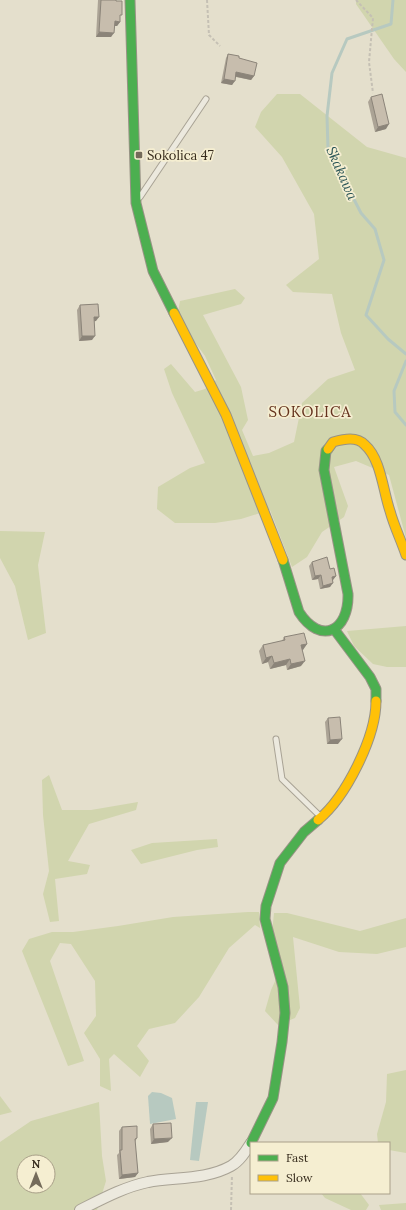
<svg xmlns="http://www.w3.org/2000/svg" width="406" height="1210" viewBox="0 0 406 1210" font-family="Lora,serif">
<rect width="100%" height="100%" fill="#e4dfcc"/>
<!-- green -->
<g fill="#d1d5ae" fill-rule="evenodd">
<path d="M 356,0 L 406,0 L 406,72 L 394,59 L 356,4 Z"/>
<path d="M 277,94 L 300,94 L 367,147 L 406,158 L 406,538 L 389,475 L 356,461 L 334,467 L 348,506 L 344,517 L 322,532 L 307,557 L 292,567 L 270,510 L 241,519 L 215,523 L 175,523 L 157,509 L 158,487 L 190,468 L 205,463 L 172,393 L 164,369 L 171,364 L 195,392 L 205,389 L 216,380 L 205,356 L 188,333 L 178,312 L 180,301 L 235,289 L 245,298 L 241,304 L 203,315 L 241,387 L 248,420 L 242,430 L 253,456 L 269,453 L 294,442 L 302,403 L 328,379 L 355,370 L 341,333 L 332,294 L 293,292 L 286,285 L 319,259 L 314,214 L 282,157 L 255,127 L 261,112 Z"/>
<path d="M 0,531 L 45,532 L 38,565 L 46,633 L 28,640 L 15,586 L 0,558 Z"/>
<path d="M 406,626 L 406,667 L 387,667 L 373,664 L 354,646 L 347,631 Z"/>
<path d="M 49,775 L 62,810 L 91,810 L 138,802 L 136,810 L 89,824 L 68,861 L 90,865 L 87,874 L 55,879 L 59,921 L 50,922 L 43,894 L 49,871 L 43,815 L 42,780 Z"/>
<path d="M 217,839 L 218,847 L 197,850 L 141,864 L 131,850 L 152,843 Z"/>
<path d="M 248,912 L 259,912 L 260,928 L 255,925 L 229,948 L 199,997 L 175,1023 L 149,1029 L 137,1046 L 149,1061 L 140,1077 L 114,1054 L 109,1059 L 111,1091 L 100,1086 L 100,1059 L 84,1033 L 96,1016 L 95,981 L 71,944 L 60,943 L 50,961 L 84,1061 L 68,1066 L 22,951 L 29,939 L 52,932 L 73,932 L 118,926 L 173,917 Z"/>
<path d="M 274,913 L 287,913 L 360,931 L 406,918 L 406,947 L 377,954 L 339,952 L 293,937 L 300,1008 L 295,1018 L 278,1025 L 265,1011 L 271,990 L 282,966 L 272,933 Z"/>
<path d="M 406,1070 L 406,1153 L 389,1150 L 389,1143 L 378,1143 L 377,1134 L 386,1102 L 387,1074 Z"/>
<path d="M 0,1096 L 12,1112 L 0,1115 Z"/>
<path d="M 99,1102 L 102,1156 L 106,1181 L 97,1210 L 0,1210 L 0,1142 L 31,1121 ZM 24,1162 L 48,1162 L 48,1186 L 24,1186 Z"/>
<path d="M 321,1193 L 360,1193 L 369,1205 L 366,1210 L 351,1210 L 325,1198 Z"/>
<path d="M 406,1203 L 406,1210 L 381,1210 L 379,1205 Z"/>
</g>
<!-- water -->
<g fill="#b7c9c0">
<path d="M 152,1092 L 161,1093 L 172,1098 L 176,1119 L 150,1124 L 148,1096 Z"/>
<path d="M 196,1102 L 208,1102 L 199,1161 L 190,1160 Z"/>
</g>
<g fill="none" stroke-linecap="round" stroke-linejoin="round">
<!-- stream -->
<g stroke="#b7c9c0" stroke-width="3">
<path d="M 393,0 L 391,24 L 347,39 L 332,73 L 327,116 L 328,149 L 361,213 L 375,229 L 384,260 L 366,315 L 388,339 L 406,354"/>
<path d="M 406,361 L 394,391 L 395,412 L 406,425"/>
</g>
<defs>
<g id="lane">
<path d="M 140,197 L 206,99"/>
<path d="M 276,739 L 282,779 L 321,817"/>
</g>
<path id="street" d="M 80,1210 C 102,1199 124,1187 148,1182 C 175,1177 206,1180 231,1166 C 240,1161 246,1151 251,1143"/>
<g id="fast">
<path d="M 130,0 L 136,203 L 153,271 L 174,313"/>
<path d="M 283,560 L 299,612 C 321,646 349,631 348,594 L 324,470 L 326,451 L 328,449"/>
<path d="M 334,629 L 370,677 L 376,689 L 376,701"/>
<path d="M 251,1143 L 273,1098 L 282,1042 L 285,1013 L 283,987 L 265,919 L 266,906 L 280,863 L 304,832 L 318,820"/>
</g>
<g id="slow">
<path d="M 174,313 L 226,415 L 283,560"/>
<path d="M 328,449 L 333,442 C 344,439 357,436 365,445 C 381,459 383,491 390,511 C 394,526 401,540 406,555"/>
<path d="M 318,820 C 346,797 376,737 376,701"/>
</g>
</defs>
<!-- lane casing -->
<use href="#lane" stroke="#a9a395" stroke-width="7"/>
<!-- street casing -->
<use href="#street" stroke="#a9a395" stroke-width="12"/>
<!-- fast casing -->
<use href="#fast" stroke="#989385" stroke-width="11"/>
<!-- slow casing -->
<use href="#slow" stroke="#989385" stroke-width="11"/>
<!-- path -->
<g stroke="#c5c0b4" stroke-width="2" stroke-dasharray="3 2" stroke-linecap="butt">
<path d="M 207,0 L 209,35 L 220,46"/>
<path d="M 356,0 L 373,18 L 369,62 L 373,93"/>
<path d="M 231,1210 L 232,1175"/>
</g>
<!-- lane -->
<use href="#lane" stroke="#ece9de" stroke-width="5"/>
<!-- street -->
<use href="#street" stroke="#ece9de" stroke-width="10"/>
<!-- fast -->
<use href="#fast" stroke="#4caf50" stroke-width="9"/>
<!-- slow -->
<use href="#slow" stroke="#ffc107" stroke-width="9"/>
</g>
<!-- wall -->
<g fill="#aba395">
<path d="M 98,0 L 116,0 L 120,18 L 120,22 L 117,26 L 114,26 L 111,37 L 96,37 Z"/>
<path d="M 228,54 L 239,58 L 254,76 L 251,80 L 236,77 L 232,85 L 221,83 L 226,58 Z"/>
<path d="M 371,97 L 386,129 L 375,132 L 368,102 Z"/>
<path d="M 80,305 L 96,321 L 94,321 L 92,340 L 79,341 L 77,310 Z"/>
<path d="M 312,562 L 330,569 L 336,576 L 332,581 L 330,587 L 320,589 L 318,579 L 312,580 L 309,566 Z"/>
<path d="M 284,637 L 307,644 L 302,650 L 301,666 L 287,670 L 286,665 L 270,669 L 268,662 L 262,664 L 259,651 L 263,645 L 282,641 Z"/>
<path d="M 328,718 L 338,744 L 327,744 L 325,722 Z"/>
<path d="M 153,1124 L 168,1142 L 151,1144 L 150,1129 Z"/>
<path d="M 122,1127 L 137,1138 L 135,1142 L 138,1173 L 135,1177 L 119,1179 L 117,1155 L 119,1153 L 119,1131 Z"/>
</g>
<!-- shaded-wall -->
<g fill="#8b8479">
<path d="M 115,21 L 120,22 L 117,26 L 112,26 Z"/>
<path d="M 99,32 L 114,33 L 111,37 L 96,37 Z"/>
<path d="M 236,72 L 254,76 L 251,80 L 233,76 Z"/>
<path d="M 224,79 L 235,81 L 232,85 L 221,83 Z"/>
<path d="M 389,124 L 386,129 L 375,132 L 378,127 Z"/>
<path d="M 94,317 L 99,317 L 96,321 L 91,322 Z"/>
<path d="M 82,336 L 95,336 L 92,340 L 79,341 Z"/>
<path d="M 321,575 L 318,579 L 312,580 L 315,576 Z"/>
<path d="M 336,576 L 333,580 L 329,581 L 332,577 Z"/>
<path d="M 333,583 L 330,587 L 320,589 L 323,586 Z"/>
<path d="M 307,644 L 303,650 L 297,651 L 301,645 Z"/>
<path d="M 272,656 L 268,662 L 262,664 L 266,658 Z"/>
<path d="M 290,659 L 286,665 L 270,669 L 274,663 Z"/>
<path d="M 305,661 L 301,666 L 287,670 L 291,664 Z"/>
<path d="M 342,739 L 338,744 L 327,744 L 330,740 Z"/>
<path d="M 172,1138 L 168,1142 L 151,1144 L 154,1139 Z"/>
<path d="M 138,1173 L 135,1177 L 119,1179 L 122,1175 Z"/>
</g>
<!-- building -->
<g fill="#c7bdad" stroke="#8b8479">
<path d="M 101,0 L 116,0 L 116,1 L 122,1 L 122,15 L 120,15 L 120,22 L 115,21 L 114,33 L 99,32 Z"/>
<path d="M 228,54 L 239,56 L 239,58 L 257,63 L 254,76 L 236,72 L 235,81 L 224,79 Z"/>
<path d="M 382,94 L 389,124 L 378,127 L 371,97 Z"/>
<path d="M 98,304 L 99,317 L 94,317 L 95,336 L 82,336 L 80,305 Z"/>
<path d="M 327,557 L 330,569 L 334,568 L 336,576 L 332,577 L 333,583 L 323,586 L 321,575 L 315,576 L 312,562 Z"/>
<path d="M 304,633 L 307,644 L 301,645 L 305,661 L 291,664 L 290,659 L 274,663 L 272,656 L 266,658 L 263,645 L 285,640 L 284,637 Z"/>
<path d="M 340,717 L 342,739 L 330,740 L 328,718 Z"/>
<path d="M 171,1123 L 172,1138 L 154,1139 L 153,1124 Z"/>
<path d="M 137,1126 L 137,1138 L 135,1139 L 138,1173 L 122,1175 L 120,1150 L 122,1150 L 122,1127 Z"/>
</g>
<!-- markers -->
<rect fill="#746b5a" stroke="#f5eed1" stroke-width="1.5" x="135" y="151" width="8" height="8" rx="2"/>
<g text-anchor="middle" stroke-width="3.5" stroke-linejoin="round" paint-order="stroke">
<!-- poi labels -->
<g font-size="13" fill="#372c1d" stroke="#f5eed1" text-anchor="start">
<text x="147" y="160">Sokolica 47</text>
</g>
<!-- water labels -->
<g font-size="14" font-style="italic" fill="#2c5657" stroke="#f5eed1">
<text transform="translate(342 173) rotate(66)" y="5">Skakawa</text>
</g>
<!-- quarter labels -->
<g font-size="15" letter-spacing="1" fill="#64321d" stroke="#f5eed1">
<text x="310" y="417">SOKOLICA</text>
</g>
</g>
<!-- legend -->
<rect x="250" y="1142" width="140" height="52" fill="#f5eed1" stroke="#a9a089"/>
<rect x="258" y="1155" width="20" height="6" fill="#4caf50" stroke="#a9a089"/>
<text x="286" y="1162" font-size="12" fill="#372c1d">Fast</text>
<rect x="258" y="1175" width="20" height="6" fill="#ffc107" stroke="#a9a089"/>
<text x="286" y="1182" font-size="12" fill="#372c1d">Slow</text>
<!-- north arrow -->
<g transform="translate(36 1174)"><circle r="19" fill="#f5eed1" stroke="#a9a089"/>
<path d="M0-3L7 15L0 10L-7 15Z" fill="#746b5a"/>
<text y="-6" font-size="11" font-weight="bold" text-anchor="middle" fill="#372c1d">N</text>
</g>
</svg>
